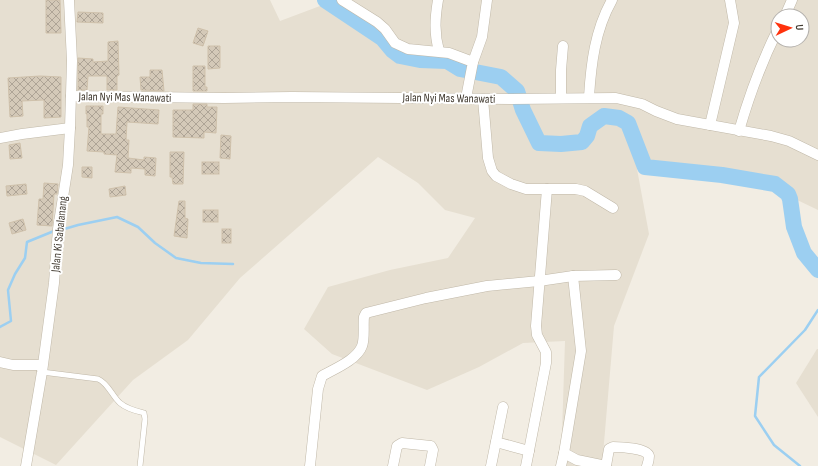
<svg xmlns="http://www.w3.org/2000/svg" width="818" height="466" viewBox="0 0 818 466" font-family="'Sofia Sans Condensed',sans-serif">
<defs>
<pattern id="building-cross-hatch" width="8" height="8" patternUnits="userSpaceOnUse"><rect width="8" height="8" fill="#d4c9b8"/><path d="M0 0l8 8M0 8l8-8" fill="none" stroke="#aea496"/></pattern>
</defs>
<rect width="100%" height="100%" fill="#f2ede3"/>
<!-- residential -->
<g fill="#e6dfd1" fill-rule="evenodd">
<path d="M 0,0 L 270,0 L 280,21 L 336,0 L 818,0 L 818,210 L 768,186 L 637,169 L 649,234 L 614,326 L 602,466 L 563,466 L 562,433 L 565,341 L 523,343 L 479,367 L 427,390 L 332,354 L 304,329 L 328,287 L 390,270 L 448,258 L 475,218 L 445,210 L 418,183 L 378,157 L 240,278 L 188,340 L 133,380 L 56,465 L 0,437 ZM 778,16 L 802,16 L 802,40 L 778,40 Z"/>
<path d="M 817,349 L 818,349 L 818,417 L 796,383 Z"/>
</g>
<g fill="none" stroke-linecap="round" stroke-linejoin="round">
<!-- stream -->
<g stroke="#9ccff1" stroke-width="2.5">
<path d="M 61,230 L 78,225 L 117,217 L 138,227 L 155,243 L 176,258 L 201,263 L 233,264"/>
<path d="M 0,327 L 11,321 L 8,290 L 15,274 L 25,258 L 27,242 L 54,231"/>
<path d="M 800,466 L 774,445 L 755,416 L 759,377 L 805,330 L 818,310"/>
</g>
<!-- river -->
<path stroke="#9ccff1" stroke-width="16" d="M 325,0 L 382,38 L 392,50 L 400,56 L 420,60 L 447,61 L 460,69 L 501,77 L 517,91 L 523,110 L 539,143 L 561,144 L 582,142 L 587,136 L 590,126 L 604,116 L 619,118 L 628,123 L 645,167 L 722,175 L 775,184 L 788,194 L 790,199 L 794,227 L 804,253 L 818,270"/>
</g>
<!-- building -->
<g fill="url(#building-cross-hatch)" stroke="#cfc1ab">
<path d="M 46,0 L 60,0 L 61,33 L 46,33 Z"/>
<path d="M 78,12 L 103,13 L 103,23 L 77,22 Z"/>
<path d="M 198,28 L 208,31 L 203,46 L 193,43 Z"/>
<path d="M 118,41 L 119,75 L 117,76 L 117,90 L 107,90 L 107,76 L 88,76 L 87,90 L 78,90 L 78,58 L 93,59 L 93,62 L 108,61 L 108,42 Z"/>
<path d="M 208,46 L 220,46 L 220,68 L 208,69 Z"/>
<path d="M 193,66 L 205,66 L 205,87 L 207,87 L 207,91 L 193,91 Z"/>
<path d="M 150,70 L 162,70 L 164,91 L 141,90 L 140,77 L 150,77 Z"/>
<path d="M 40,76 L 61,77 L 61,117 L 44,118 L 44,100 L 22,101 L 23,116 L 10,117 L 8,78 Z"/>
<path d="M 193,104 L 207,104 L 207,107 L 217,107 L 216,133 L 204,132 L 204,138 L 173,137 L 173,110 L 193,110 Z"/>
<path d="M 86,106 L 103,106 L 103,114 L 101,114 L 101,134 L 116,134 L 118,107 L 159,110 L 158,124 L 127,122 L 126,140 L 129,140 L 128,158 L 144,160 L 144,157 L 156,158 L 155,176 L 145,175 L 145,169 L 131,168 L 131,173 L 115,172 L 117,155 L 104,154 L 104,152 L 87,151 L 89,127 L 87,127 L 87,114 L 86,114 Z"/>
<path d="M 221,135 L 231,136 L 230,159 L 220,158 Z"/>
<path d="M 20,143 L 22,158 L 10,159 L 9,145 Z"/>
<path d="M 170,152 L 184,152 L 183,184 L 173,184 L 172,177 L 170,177 Z"/>
<rect x="202" y="162" width="17" height="12"/>
<path d="M 82,167 L 92,167 L 92,178 L 82,177 Z"/>
<path d="M 44,183 L 58,184 L 57,194 L 54,194 L 52,226 L 37,225 L 39,199 L 43,199 Z"/>
<path d="M 26,184 L 27,194 L 7,196 L 6,186 Z"/>
<path d="M 125,186 L 126,195 L 110,197 L 109,189 Z"/>
<path d="M 179,201 L 185,201 L 185,218 L 188,219 L 187,238 L 174,236 Z"/>
<rect x="203" y="210" width="15" height="12"/>
<path d="M 23,219 L 26,230 L 12,234 L 9,223 Z"/>
<rect x="222" y="229" width="9" height="14"/>
</g>
<g fill="none" stroke-linecap="round" stroke-linejoin="round">
<defs>
<path id="service" d="M 42,372 L 98,379 C 108,383 112,396 120,403 C 127,409 136,411 144,413 L 145,419 L 140,466"/>
<g id="minor">
<path d="M 342,0 L 377,22 L 385,29 L 395,43 L 408,49 L 449,53 L 473,62 L 466,98"/>
<path d="M 438,0 C 435,18 434,33 439,51"/>
<path d="M 785,16 L 792,0"/>
<path d="M 473,62 L 482,37 L 487,0"/>
<path d="M 71,96 L 224,98 L 292,97 L 511,99 L 616,98 L 642,104 L 656,111 L 677,119 L 771,136 L 789,141 L 818,155"/>
<path d="M 561,97 L 561,70 L 563,46"/>
<path d="M 589,97 C 591,64 595,30 612,0"/>
<path d="M 483,99 L 488,158 L 492,171 L 496,176 L 511,184 L 526,189 L 576,189 L 585,191 L 613,208"/>
<path d="M 710,125 L 734,23 L 730,0"/>
<path d="M 739,131 C 749,96 762,61 778,29"/>
<path d="M 0,138 L 22,134 L 70,128"/>
<path d="M 573,276 L 581,351 L 564,453 L 577,460 L 606,466"/>
<path d="M 0,362 L 13,365 L 42,365"/>
<path d="M 496,442 L 529,451"/>
<path d="M 26,466 L 42,372 L 54,283 L 58,229 L 68,165 L 70,128 L 72,61 L 69,0"/>
<path d="M 310,466 L 318,389 L 322,376 C 334,369 357,360 362,346 C 365,339 363,324 364,317 L 366,313 L 426,298 L 487,286 L 539,281 L 573,276 L 616,275"/>
<path d="M 393,466 L 397,446 L 402,443 L 431,446 L 433,450 L 430,466"/>
<path d="M 491,466 L 503,407"/>
<path d="M 526,466 L 546,363 L 546,352 L 537,335 L 536,326 L 547,189"/>
<path d="M 561,466 L 564,453"/>
<path d="M 606,466 L 609,449 L 613,447 C 620,447 647,448 649,456 C 649,459 648,463 647,466"/>
</g>
</defs>
<!-- service casing -->
<use href="#service" stroke="#c0b8a8" stroke-width="6"/>
<!-- minor casing -->
<use href="#minor" stroke="#c0b8a8" stroke-width="11"/>
<!-- service -->
<use href="#service" stroke="#fff" stroke-width="5"/>
<!-- minor -->
<use href="#minor" stroke="#fff" stroke-width="10"/>
</g>
<g text-anchor="middle" stroke-width="4" stroke-linejoin="round" paint-order="stroke">
<!-- street labels -->
<g font-size="12" fill="#443d33" stroke="#fff">
<text transform="translate(125 97) rotate(1)" y="4">Jalan Nyi Mas Wanawati</text>
<text transform="translate(449 98) rotate(1)" y="4">Jalan Nyi Mas Wanawati</text>
<text transform="translate(59 234) rotate(-84)" y="4">Jalan Ki Sabalanang</text>
</g>
</g>
<!-- north arrow -->
<g transform="translate(790 28) rotate(86)"><circle r="19" fill="#ffffff" stroke="#b4b1ad"/>
<path d="M0-3L7 15L0 10L-7 15Z" fill="#ff320d"/>
<text y="-6" font-size="11" font-weight="bold" text-anchor="middle" fill="#443d33">U</text>
</g>
</svg>
